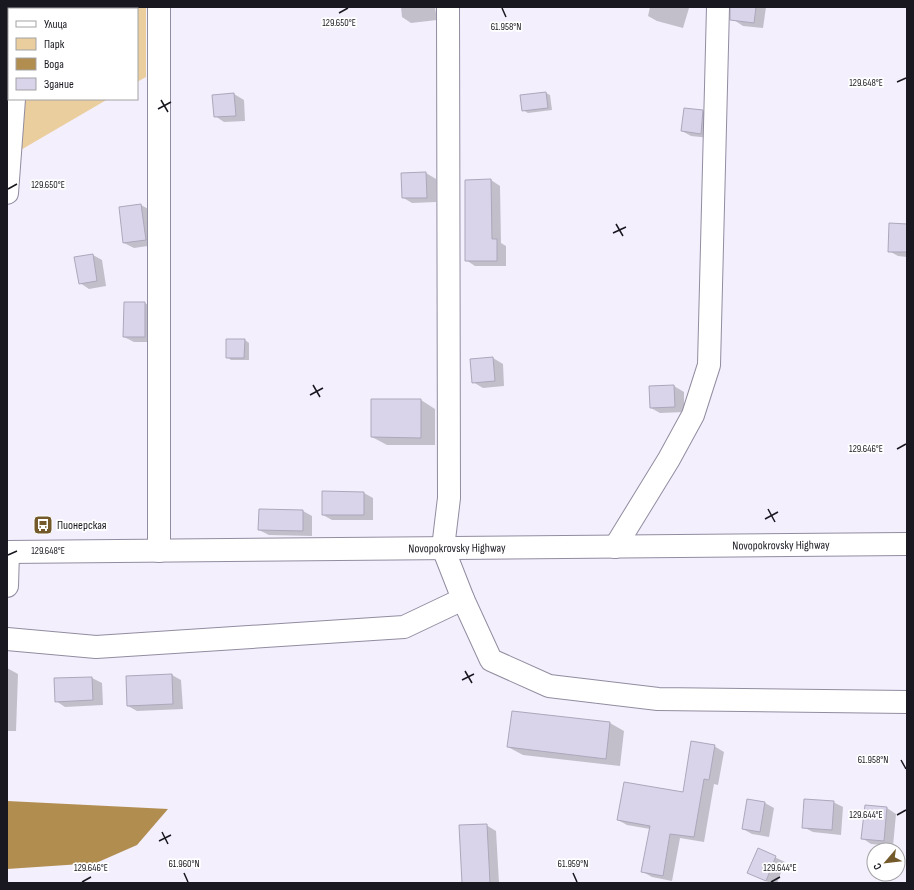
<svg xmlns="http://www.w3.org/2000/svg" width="914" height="890" viewBox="0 0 914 890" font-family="'Sofia Sans Condensed',sans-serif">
<rect width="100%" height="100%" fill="#f3effd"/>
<!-- green -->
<path fill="#ebce9e" d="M 7,7 L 146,7 L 146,77 L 137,82 L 137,9 L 9,9 L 9,99 L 108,99 L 7,158 Z"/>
<!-- water -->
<path fill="#b18d4f" d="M 7,801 L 168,809 L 137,845 L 96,863 L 7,869 Z"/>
<!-- shadow -->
<g fill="#0003">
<path d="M 401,7 L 435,7 L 437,20 L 411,23 L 402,17 Z"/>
<path d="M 650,7 L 689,8 L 683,28 L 657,21 L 648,16 Z"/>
<path d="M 736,7 L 766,7 L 763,28 L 743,26 L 734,20 Z"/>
<path d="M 546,93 L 550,95 L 552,110 L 528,113 L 523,110 Z"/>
<path d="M 234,94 L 244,100 L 245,121 L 224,122 L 215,116 Z"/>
<path d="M 703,111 L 712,117 L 710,138 L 691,136 L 682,131 Z"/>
<path d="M 426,173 L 436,179 L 436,202 L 412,203 L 402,197 Z"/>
<path d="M 491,180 L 500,186 L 501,243 L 506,246 L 506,266 L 475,266 L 466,260 Z"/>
<path d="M 141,205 L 150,210 L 155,245 L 134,248 L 124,243 Z"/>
<path d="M 907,225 L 907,257 L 898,256 L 889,251 Z"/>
<path d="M 93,255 L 102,260 L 106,286 L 89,289 L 80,283 Z"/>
<path d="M 145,303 L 154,309 L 154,342 L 134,342 L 124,337 Z"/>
<path d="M 227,340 L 245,340 L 249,343 L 249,360 L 231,360 L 227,357 Z"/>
<path d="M 493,358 L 503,364 L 504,386 L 483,388 L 473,382 Z"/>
<path d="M 674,386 L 684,392 L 684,412 L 660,413 L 651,408 Z"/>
<path d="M 421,400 L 435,409 L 435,445 L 387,445 L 372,437 Z"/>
<path d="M 364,493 L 373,498 L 373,520 L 332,520 L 323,515 Z"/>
<path d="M 303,511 L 312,516 L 312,536 L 269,535 L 259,530 Z"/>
<path d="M 7,668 L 18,674 L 16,731 L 7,731 Z"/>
<path d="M 172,675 L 181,680 L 183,709 L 137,711 L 128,706 Z"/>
<path d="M 92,678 L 102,683 L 103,705 L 65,707 L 56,701 L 55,679 Z"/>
<path d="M 513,712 L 610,723 L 624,731 L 620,766 L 523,755 L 508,747 Z"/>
<path d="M 714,746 L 724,752 L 718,785 L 714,784 L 704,842 L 680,838 L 672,881 L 652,877 L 643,872 L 650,829 L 627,825 L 618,820 L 683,793 Z"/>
<path d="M 833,802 L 843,807 L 841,835 L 813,832 L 803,827 Z"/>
<path d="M 765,803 L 774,808 L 769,837 L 752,834 L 743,829 Z"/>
<path d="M 887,808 L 896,814 L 893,846 L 871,844 L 862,838 Z"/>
<path d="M 486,825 L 496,831 L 499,883 L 463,883 Z"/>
<path d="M 758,849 L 785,862 L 777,883 L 770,883 L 748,873 Z"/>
</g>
<!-- building -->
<g fill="#dad4ea" stroke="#ada7bc">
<path d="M 730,7 L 756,7 L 754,23 L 730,20 Z"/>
<path d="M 546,92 L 548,108 L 522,111 L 520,95 Z"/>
<path d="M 234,93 L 236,116 L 214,117 L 212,95 Z"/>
<path d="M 684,108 L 703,110 L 701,134 L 681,131 Z"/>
<path d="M 426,172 L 427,198 L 402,198 L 401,173 Z"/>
<path d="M 491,179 L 492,239 L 497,239 L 497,261 L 465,261 L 465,180 Z"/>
<path d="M 141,204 L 146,240 L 123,243 L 119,207 Z"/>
<path d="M 889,223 L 907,224 L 907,252 L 888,252 Z"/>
<path d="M 93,254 L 97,281 L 79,284 L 74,257 Z"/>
<path d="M 124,302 L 145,302 L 145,337 L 123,337 Z"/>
<path d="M 226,339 L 245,339 L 244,358 L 226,358 Z"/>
<path d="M 493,357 L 495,381 L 472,383 L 470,359 Z"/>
<path d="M 674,385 L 675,407 L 650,408 L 649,386 Z"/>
<path d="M 371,399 L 421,399 L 421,438 L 371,437 Z"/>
<path d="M 322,491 L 364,492 L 364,515 L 322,515 Z"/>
<path d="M 259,509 L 303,510 L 303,531 L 258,530 Z"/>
<path d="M 172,674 L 173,704 L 127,706 L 126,676 Z"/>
<path d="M 92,677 L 93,700 L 55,702 L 54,678 Z"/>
<path d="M 512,711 L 610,722 L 606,759 L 507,747 Z"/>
<path d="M 691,741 L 715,745 L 709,780 L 704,779 L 694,837 L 670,834 L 663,876 L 641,872 L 650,826 L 617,820 L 624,782 L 683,792 Z"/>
<path d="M 747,799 L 765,802 L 760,832 L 742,829 Z"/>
<path d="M 804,799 L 834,801 L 832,830 L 802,828 Z"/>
<path d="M 865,805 L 887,807 L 884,841 L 861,839 Z"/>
<path d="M 487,824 L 490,883 L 462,883 L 459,825 Z"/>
<path d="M 758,848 L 776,856 L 766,881 L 747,873 Z"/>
</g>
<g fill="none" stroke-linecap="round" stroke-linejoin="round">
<defs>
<g id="minor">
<path d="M 13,7 L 13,9"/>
<path d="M 448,7 L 449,498 L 443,548 L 463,599 L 491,660 L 549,686 L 658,699 L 907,702"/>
<path d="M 7,193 L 14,99"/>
<path d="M 615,547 L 669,459 L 693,415 L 709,365 L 718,7"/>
<path d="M 159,551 L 159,7"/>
<path d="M 7,586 L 8,552"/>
<path d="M 7,639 L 96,647 L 404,627 L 463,599"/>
</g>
<g id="major">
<path id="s1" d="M 7,552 L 907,544"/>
</g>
</defs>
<!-- minor casing -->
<use href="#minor" stroke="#928ca0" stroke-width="24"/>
<!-- major casing -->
<use href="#major" stroke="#928ca0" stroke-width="24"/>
<!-- minor -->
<use href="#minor" stroke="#fff" stroke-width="22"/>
<!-- major -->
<use href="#major" stroke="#fff" stroke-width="22"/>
</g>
<!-- ticks -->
<path fill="none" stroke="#19171f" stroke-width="1.5" d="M 502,8 L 506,17M 339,13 L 348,8M 897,82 L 906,78M 161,100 L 168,112M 158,109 L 171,102M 8,189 L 17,184M 616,224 L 623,236M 613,233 L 626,227M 313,385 L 320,397M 310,395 L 323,388M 897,449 L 906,444M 768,509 L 775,522M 765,519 L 778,512M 8,555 L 17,551M 465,671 L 472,683M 462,680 L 474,674M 901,760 L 906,769M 897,815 L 906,810M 162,832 L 168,844M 159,841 L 171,835M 184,873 L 188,882M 573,873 L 577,882M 82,882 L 91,877M 771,882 L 780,877"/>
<!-- icons -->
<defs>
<symbol id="bus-square" viewBox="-11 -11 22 22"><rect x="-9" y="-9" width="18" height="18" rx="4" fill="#745a2b" stroke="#fff"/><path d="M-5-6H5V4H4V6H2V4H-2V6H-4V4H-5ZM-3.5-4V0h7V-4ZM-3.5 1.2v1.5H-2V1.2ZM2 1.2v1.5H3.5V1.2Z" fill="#fff"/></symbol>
</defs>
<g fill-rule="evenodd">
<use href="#bus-square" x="32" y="514" width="22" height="22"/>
</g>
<g text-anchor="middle" stroke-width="3.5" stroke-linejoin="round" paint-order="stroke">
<!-- poi labels -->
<g font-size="12" fill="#19171f" stroke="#fff" text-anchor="start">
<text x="57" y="529">Пионерская</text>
</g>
<!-- street labels -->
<g font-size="12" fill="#19171f" stroke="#fff">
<text dy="4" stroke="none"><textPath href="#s1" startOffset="774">Novopokrovsky Highway</textPath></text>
<text dy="4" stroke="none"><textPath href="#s1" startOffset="450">Novopokrovsky Highway</textPath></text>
</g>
</g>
<g font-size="10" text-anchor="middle" fill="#19171f" stroke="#fff" stroke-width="3.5" stroke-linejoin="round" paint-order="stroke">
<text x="339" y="26">129.650°E</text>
<text x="506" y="30">61.958°N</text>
<text x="866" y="86">129.648°E</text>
<text x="48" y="188">129.650°E</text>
<text x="866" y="452">129.646°E</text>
<text x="48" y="554">129.648°E</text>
<text x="873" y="763">61.958°N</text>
<text x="866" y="818">129.644°E</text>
<text x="184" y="867">61.960°N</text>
<text x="573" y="867">61.959°N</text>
<text x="91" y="871">129.646°E</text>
<text x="780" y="871">129.644°E</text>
</g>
<!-- border -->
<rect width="914" height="890" fill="none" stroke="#19171f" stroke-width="16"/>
<!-- legend -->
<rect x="8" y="8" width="130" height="92" fill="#ffffff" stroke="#a3a2a5"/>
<rect x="16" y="21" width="20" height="6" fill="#ffffff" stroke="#a3a2a5"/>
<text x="44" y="28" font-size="12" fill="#19171f">Улица</text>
<rect x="16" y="38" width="20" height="12" fill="#ebce9e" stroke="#a3a2a5"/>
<text x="44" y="48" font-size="12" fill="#19171f">Парк</text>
<rect x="16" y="58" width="20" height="12" fill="#b18d4f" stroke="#a3a2a5"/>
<text x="44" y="68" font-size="12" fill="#19171f">Вода</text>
<rect x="16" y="78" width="20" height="12" fill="#dad4ea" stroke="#a3a2a5"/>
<text x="44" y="88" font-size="12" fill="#19171f">Здание</text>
<!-- north arrow -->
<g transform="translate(886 862) rotate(242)"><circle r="19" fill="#ffffff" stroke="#a3a2a5"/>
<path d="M0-3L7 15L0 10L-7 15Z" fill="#745a2b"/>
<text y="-6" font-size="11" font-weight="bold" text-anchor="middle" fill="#19171f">С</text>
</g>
</svg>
